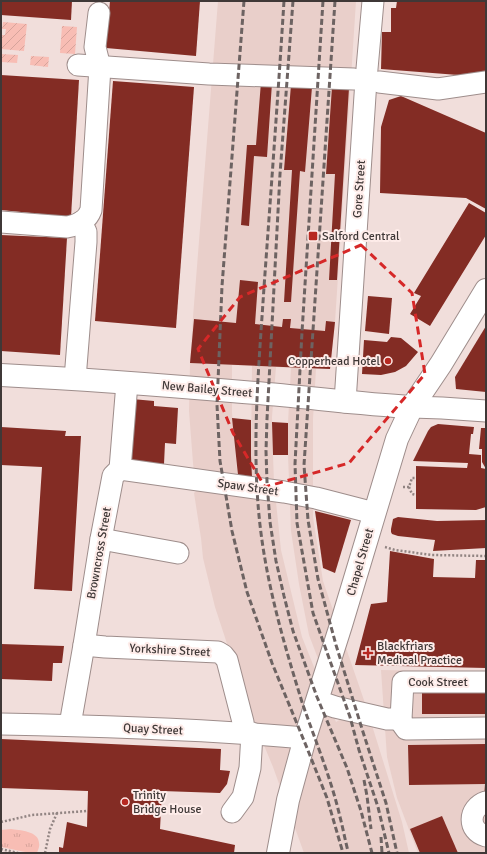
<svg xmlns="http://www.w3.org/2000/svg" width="487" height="854" viewBox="0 0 487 854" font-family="Signika,sans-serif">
<defs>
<pattern id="grass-tufts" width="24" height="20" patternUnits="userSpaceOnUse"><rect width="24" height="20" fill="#f8bdb4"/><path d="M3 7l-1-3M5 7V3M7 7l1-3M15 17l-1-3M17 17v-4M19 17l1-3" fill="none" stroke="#d6a39b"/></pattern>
<pattern id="garden-furrows" width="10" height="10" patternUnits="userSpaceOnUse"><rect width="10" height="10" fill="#f8bdb4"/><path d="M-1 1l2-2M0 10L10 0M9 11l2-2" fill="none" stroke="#d6a39b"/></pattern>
</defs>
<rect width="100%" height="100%" fill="#f1dedb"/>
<!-- built -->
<g fill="#e9cfca" fill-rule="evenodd">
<path d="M 218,1 L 356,1 L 335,322 L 330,369 L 316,369 L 313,419 L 313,517 L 323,581 L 366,706 L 402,822 L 409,853 L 304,853 L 273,767 L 251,714 L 232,659 L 215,607 L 203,558 L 201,538 L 194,493 L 196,491 L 193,463 L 189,411 L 190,363 L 193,317 ZM 232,365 L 252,366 L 251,456 L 253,493 L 239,492 L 232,413 ZM 276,367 L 291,368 L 288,423 L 288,455 L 291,531 L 299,584 L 309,635 L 341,719 L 336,722 L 302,637 L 281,550 L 274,483 L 273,455 L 272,417 Z"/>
<path d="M 381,670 L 486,672 L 486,853 L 418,853 L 397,798 L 387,757 Z"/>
</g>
<!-- grass -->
<path fill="url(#grass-tufts)" d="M 11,829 C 19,830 39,831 39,843 C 40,846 38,850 37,853 L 30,853 L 1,847 L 1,830 Z"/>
<!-- garden -->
<g fill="url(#garden-furrows)">
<path d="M 3,22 L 27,24 L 24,51 L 1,49 L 2,35 L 5,35 L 6,29 L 2,29 Z"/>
<path d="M 62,26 L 77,27 L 75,54 L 60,53 Z"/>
<path d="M 1,54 L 18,55 L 17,63 L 1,62 Z"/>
<path d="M 31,56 L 49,57 L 48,67 L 30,65 Z"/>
</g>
<!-- building -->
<g fill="#832c24">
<path d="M 1,1 L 72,1 L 71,20 L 1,15 Z"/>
<path d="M 110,1 L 200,1 L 196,56 L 106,48 Z"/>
<path d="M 397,1 L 486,1 L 486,75 L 458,75 L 381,69 L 382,32 L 391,32 L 391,8 L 396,8 Z"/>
<path d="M 1,75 L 79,80 L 71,217 L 1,210 Z"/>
<path d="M 113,81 L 194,87 L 176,328 L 95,321 Z"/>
<path d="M 261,82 L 272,83 L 267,157 L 254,156 L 249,226 L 241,225 L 247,145 L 256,145 Z"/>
<path d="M 291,85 L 312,87 L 305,172 L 300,171 L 291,302 L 284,302 L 292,170 L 284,170 Z"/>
<path d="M 332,87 L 349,88 L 337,280 L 329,280 L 335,174 L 326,174 Z"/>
<path d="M 401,96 L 486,133 L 486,209 L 466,198 L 380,193 L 381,127 L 389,100 Z"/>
<path d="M 469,203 L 486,213 L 486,235 L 430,326 L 410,314 L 421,296 L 414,293 Z"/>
<path d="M 1,235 L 67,238 L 60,355 L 1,351 Z"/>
<path d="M 240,280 L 258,282 L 255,324 L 282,327 L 283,319 L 291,319 L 290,328 L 325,331 L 326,321 L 335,322 L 330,369 L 190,363 L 194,319 L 236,323 Z"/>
<path d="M 368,296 L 392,298 L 389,334 L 365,331 Z"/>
<path d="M 486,326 L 486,392 L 456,389 L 455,377 Z"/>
<path d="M 391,337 L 401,338 L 418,352 L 406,366 L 395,372 L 381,375 L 362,374 L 364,340 L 387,342 Z"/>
<path d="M 132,399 L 154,401 L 154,406 L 178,408 L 176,444 L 165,443 L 164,464 L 129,461 Z"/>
<path d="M 232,418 L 251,420 L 251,456 L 252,477 L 238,475 Z"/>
<path d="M 272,422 L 288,423 L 288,455 L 273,455 Z"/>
<path d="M 438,424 L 474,427 L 473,434 L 471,434 L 469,454 L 481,455 L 481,468 L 486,469 L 482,462 L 482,449 L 479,449 L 481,428 L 486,428 L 486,507 L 476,510 L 416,509 L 416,466 L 467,468 L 468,463 L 413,461 L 428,431 L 431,427 Z"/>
<path d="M 1,427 L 66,431 L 65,436 L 81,436 L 72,591 L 34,589 L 42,467 L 1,465 Z"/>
<path d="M 315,511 L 351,520 L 335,573 L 323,568 Z"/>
<path d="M 398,517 L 437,521 L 486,520 L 486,548 L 433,551 L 435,540 L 398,536 L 392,534 L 391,532 L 391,529 L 393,519 Z"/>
<path d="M 390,551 L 434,559 L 433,577 L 475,578 L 476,560 L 486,560 L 486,668 L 355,665 L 371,604 L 387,602 Z"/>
<path d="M 1,644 L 64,646 L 62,663 L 53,663 L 52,681 L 1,679 Z"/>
<rect x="422" y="690" width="64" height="24"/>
<path d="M 1,739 L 221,749 L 220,770 L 230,771 L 227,784 L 220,793 L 162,791 L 160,829 L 235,845 L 234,853 L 59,853 L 59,847 L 63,848 L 67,822 L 87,827 L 88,791 L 1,788 Z"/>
<path d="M 486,744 L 486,798 L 484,798 L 485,784 L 409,785 L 408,745 Z"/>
<path d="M 442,816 L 458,853 L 420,853 L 410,829 Z"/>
</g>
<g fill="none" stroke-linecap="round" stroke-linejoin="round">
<defs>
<g id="minor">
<path d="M 78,65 L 209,74 L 354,79"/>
<path d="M 379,82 L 438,89 L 486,82"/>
<path d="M 1,222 L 67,227 C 78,225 87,221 91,210 L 100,67 L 95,47 L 99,13"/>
<path d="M 75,379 L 86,242 L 86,232 L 81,222"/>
<path d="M 345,402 L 366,80 L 373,1"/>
<path d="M 412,407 L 442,408 L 486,411"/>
<path d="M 120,469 L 284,492 L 316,498 L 374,513"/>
<path d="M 101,539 L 178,553"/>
<path d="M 84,645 L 105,647 L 218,652 L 223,655 L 227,660 L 243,722 L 244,733"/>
<path d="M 486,682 L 403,682 L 401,719 L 401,722 L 406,729 L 486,728"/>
<path d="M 317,701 L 335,707 L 387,719 L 401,719"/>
<path d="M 1,724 C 102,726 204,729 305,738"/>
<path d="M 70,725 L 84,645 L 101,539 L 113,476 L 120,469 L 127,383"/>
<path d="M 486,802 C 468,808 467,831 486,836"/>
<path d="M 232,812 L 243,797 L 250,768 L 252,733"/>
</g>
<g id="major">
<path d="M 1,375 C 82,379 162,385 243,392 C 300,396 356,404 412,407"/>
<path d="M 278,853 L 288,800 L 305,738 L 341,625 L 397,439 L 412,407 L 441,364 L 486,290"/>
</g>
</defs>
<!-- minor casing -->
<use href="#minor" stroke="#9e8d8b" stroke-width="23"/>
<!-- major casing -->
<use href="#major" stroke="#9e8d8b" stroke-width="24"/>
<!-- path -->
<g stroke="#918482" stroke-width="2.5" stroke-dasharray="2 2" stroke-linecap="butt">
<path d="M 403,487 L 409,487 L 412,478 L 416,478"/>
<path d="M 409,487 L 412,494 L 416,495"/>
<path d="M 385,547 L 395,550 L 432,555 L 486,556"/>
<path d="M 1,822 L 32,815 L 87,811"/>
<path d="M 1,849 L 18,853"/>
<path d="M 45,853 L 50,829 L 57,813"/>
</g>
<!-- minor -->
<use href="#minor" stroke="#fff" stroke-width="21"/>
<!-- major -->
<use href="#major" stroke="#fff" stroke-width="22"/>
<!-- rail -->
<g stroke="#6d6362" stroke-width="3" stroke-dasharray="6 3" stroke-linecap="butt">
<path d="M 244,1 L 222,286 L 217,405 L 220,461 L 232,531 L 247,592 L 272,663 L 307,748 L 327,798 L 343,853"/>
<path d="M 284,1 C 278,96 271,191 264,287 C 259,366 251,446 260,525 C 267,586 284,644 302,702 C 315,740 331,778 340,817 C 343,828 345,840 348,851"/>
<path d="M 293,1 L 280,174 L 267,419 L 266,451 L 267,482 L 270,522 L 276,561 L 284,596 L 293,631 L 317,697 L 347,768 L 361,811 L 372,853"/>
<path d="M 323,1 L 302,332 L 295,464 L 297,523 L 313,613 L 350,717 L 359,750 L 378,807 L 389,853"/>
<path d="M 335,1 L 304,465 L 308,520 L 318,579 L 336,645 L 363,732 L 386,803 L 397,853"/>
<path d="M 364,780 L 367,796 L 371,829"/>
<path d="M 381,837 L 382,853"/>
</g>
</g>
<!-- marked area -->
<path fill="none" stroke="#d62828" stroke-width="3" stroke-dasharray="8 5" stroke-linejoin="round" d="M 361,245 L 412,293 L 425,374 L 349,463 L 265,487 L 233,433 L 198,349 L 240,297 Z"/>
<!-- markers -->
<g fill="#b72820" stroke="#feece9" stroke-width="1.5">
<rect x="308" y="231" width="10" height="10" rx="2"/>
<circle cx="388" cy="361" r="4"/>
<path d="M366 647h4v4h4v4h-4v4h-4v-4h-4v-4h4z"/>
<circle cx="125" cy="802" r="4"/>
</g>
<g text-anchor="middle" stroke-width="4" stroke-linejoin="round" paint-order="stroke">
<!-- street labels -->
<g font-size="12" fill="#3f3837" stroke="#feece9">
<text transform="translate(359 189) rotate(-86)" y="4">Gore Street</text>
<text transform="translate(207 389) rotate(5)" y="4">New Bailey Street</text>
<text transform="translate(248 487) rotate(8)" y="4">Spaw Street</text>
<text transform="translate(99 553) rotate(-80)" y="4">Browncross Street</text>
<text transform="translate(360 562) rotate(-74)" y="4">Chapel Street</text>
<text transform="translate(170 650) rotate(3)" y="4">Yorkshire Street</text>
<text x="438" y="686">Cook Street</text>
<text transform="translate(153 729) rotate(3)" y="4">Quay Street</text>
</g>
<!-- poi labels -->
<g font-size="12" fill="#3f3837" stroke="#feece9" text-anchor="start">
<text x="322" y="240">Salford Central</text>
<text x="380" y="365" text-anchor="end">Copperhead Hotel</text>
<text x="377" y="650">Blackfriars<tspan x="377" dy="14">Medical Practice</tspan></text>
<text x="133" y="799">Trinity<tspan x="133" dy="14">Bridge House</tspan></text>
</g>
</g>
<!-- border -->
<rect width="487" height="854" fill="none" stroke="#3f3837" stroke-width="4"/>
</svg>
